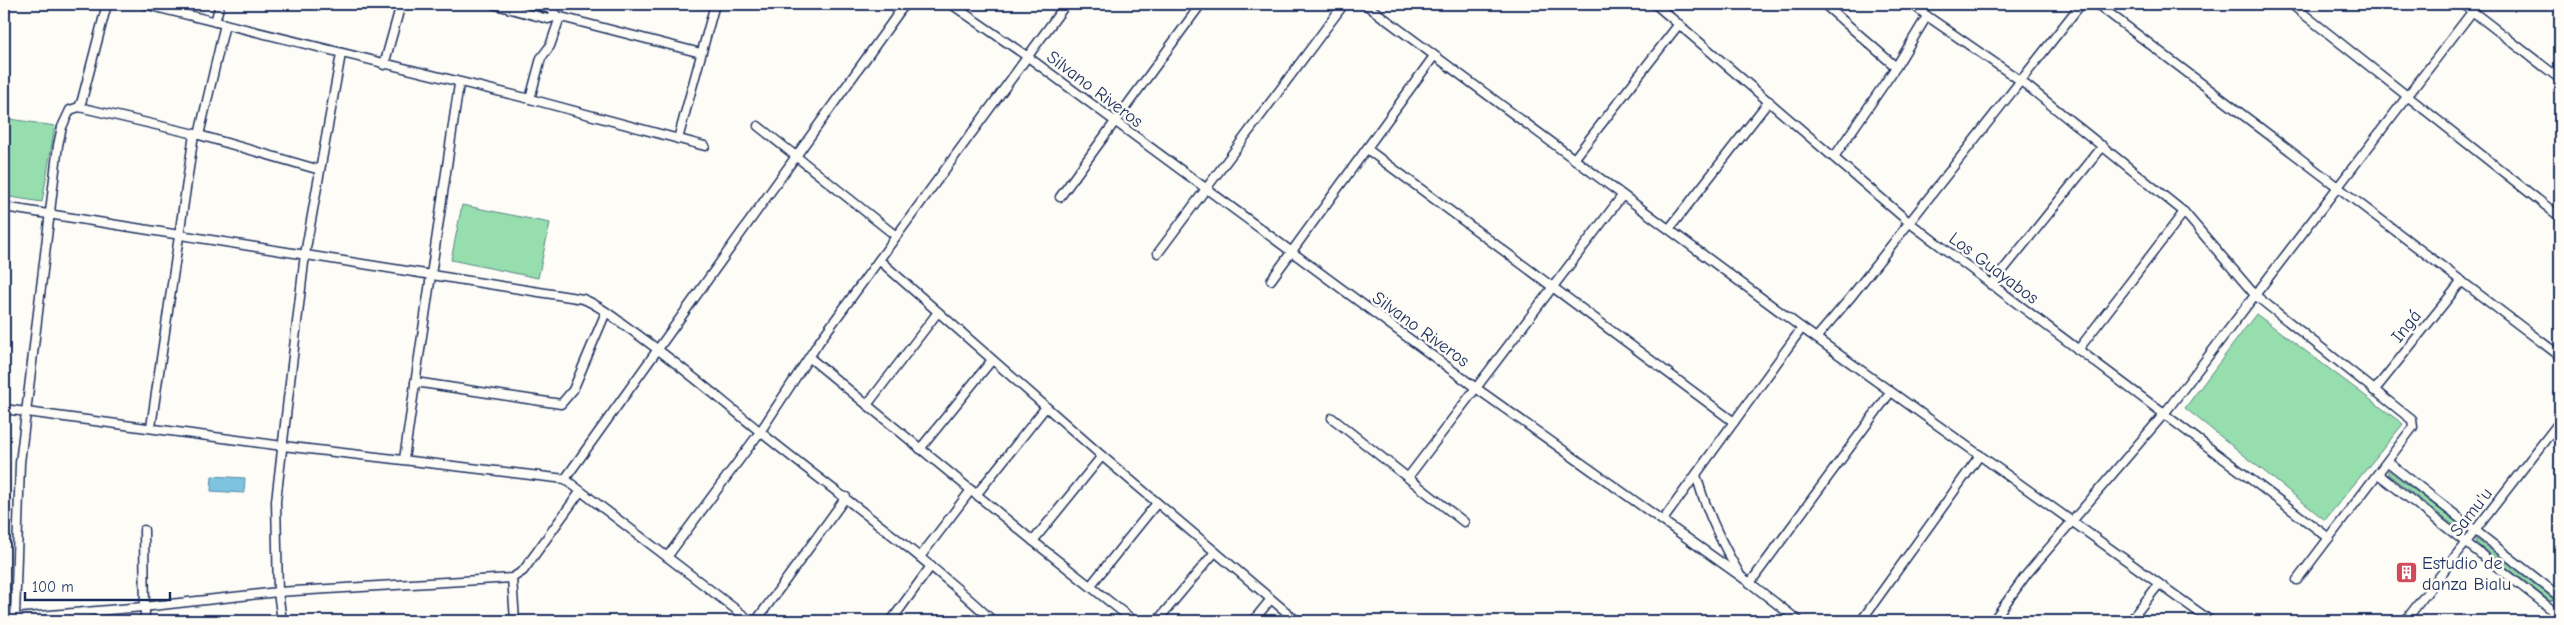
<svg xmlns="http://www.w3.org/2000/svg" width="2564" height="625" viewBox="0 0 2564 625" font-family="'Comic Neue',sans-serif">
<rect width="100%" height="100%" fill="#fdfcf7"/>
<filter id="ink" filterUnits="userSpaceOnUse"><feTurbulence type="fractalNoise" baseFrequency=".02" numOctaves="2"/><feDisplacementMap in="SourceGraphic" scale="10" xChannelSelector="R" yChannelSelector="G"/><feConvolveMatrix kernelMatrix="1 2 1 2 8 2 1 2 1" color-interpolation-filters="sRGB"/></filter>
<g filter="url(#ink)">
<!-- green -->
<g fill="#96dead" stroke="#588686">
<path d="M 507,4 L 516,4 L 551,15 L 549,15 Z"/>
<path d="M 4,118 L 55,126 L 42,202 L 4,196 Z"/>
<path d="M 462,205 L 550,223 L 538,278 L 451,260 Z"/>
<path d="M 2256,314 L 2403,424 L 2325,520 L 2185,408 Z"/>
<path d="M 2388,470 L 2460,525 L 2460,527 L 2457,528 L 2388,474 Z"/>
<path d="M 2476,539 L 2552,598 L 2553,600 L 2550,601 L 2476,543 Z"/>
</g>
<!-- water -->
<path fill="#7ec3df" stroke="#5688ab" d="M 212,476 L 245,478 L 244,493 L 211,491 Z"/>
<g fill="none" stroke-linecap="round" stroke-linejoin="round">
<defs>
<g id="minor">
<path d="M 143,4 L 530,99 L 705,146"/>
<path d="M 492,4 L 548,19 L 557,16 L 701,53"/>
<path d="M 532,4 L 551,9 L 557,16"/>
<path d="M 951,4 L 1028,57 L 1476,388 L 1750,583 L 1799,621"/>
<path d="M 1365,4 L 1802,328 L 2211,621"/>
<path d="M 1655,4 L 1910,223 L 2329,538"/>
<path d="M 1824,4 L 1896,67"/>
<path d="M 1913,4 L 1927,16 L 2021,81 L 2184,212 L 2255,295 L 2412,420 L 2413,427 L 2297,580"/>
<path d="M 2097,4 L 2560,356"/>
<path d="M 2291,4 L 2560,217"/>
<path d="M 2463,4 L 2560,79"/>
<path d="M 215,22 L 220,4"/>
<path d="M 384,65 L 401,4"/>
<path d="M 530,99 L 541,58 L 550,46 L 560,17"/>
<path d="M 79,107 L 199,135 L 320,170"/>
<path d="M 758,126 L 896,236"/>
<path d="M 199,135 L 225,24"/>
<path d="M 678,139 L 715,4"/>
<path d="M 1367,149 L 1734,422"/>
<path d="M 1834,157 L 1896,67 L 1927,16"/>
<path d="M 1574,159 L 1679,24"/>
<path d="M 1060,197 L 1201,4"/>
<path d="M 4,207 L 583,299 C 599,305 613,317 627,327 C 673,359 715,395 758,430 C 837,494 920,552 993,621"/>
<path d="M 1669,229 L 1769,101"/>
<path d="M 1158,253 L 1344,4"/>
<path d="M 879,260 L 1102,456 L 1297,621"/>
<path d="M 1271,280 L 1434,56"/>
<path d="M 1991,285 L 2103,146"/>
<path d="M 1816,338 L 1850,298 L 2081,4"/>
<path d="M 2078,350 L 2184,212"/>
<path d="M 810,358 L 1033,541 L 1134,621"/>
<path d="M 415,382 L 561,404 L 573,390 L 606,312"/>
<path d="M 2374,391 L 2462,281"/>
<path d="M 867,405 L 938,312"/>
<path d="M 4,409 L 283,446 L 565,479 L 751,621"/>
<path d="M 1332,418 L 1464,522"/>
<path d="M 151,427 L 194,134"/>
<path d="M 920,449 L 992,360"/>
<path d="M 404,459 L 459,84"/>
<path d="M 2388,462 L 2560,597"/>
<path d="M 2378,474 L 2560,616"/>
<path d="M 1696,475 C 1706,510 1720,541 1739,573"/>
<path d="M 1409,476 L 1622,196"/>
<path d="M 565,479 L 905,4"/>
<path d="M 976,495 L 1046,407"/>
<path d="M 1663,520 L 1802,328"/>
<path d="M 144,530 L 145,621"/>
<path d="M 1033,541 L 1102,456"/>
<path d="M 667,557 L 760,432 L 819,342 L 1066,4"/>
<path d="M 920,557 L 971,490"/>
<path d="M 512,578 L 515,621"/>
<path d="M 1750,583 L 1890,393"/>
<path d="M 1091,585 L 1157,503"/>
<path d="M 15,617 L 20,463 L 58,145 L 62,127 L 70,110 L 79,107 L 82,100 L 107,4"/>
<path d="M 4,619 L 143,607 L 278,592 L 512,578 L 523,571 L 580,492"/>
<path d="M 282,621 L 278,592 L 276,501 L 305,254 L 341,54"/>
<path d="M 756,621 L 846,497"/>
<path d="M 891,621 L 931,566"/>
<path d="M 1157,621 L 1215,552"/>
<path d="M 1253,621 L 1271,599"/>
<path d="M 1861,621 L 1980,455"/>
<path d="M 1993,621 L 2026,575 L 2164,414 L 2478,4"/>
<path d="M 2130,621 L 2159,584"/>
<path d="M 2405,621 L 2560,421"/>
<path d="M 2548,621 L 2560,605"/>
</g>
</defs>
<!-- minor casing -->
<use href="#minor" stroke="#1b2f5e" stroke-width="11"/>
<!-- minor -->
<use href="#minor" stroke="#fdfcf7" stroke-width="8"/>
</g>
</g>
<!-- icons -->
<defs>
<symbol id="building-square" viewBox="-11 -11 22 22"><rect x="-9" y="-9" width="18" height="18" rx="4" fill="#d1495b" stroke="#fdfcf7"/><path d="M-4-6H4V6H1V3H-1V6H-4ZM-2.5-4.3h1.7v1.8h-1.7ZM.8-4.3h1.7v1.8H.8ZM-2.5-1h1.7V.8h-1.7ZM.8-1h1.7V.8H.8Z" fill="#fff"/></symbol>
</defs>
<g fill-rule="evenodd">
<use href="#building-square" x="2394" y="560" width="25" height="25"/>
</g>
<g text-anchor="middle" stroke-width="5" stroke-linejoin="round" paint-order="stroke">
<!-- street labels -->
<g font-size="18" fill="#1b2f5e" stroke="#fdfcf7">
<text transform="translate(1095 89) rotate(37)" y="6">Silvano Riveros</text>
<text transform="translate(1994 268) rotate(37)" y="6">Los Guayabos</text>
<text transform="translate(2406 326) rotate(-51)" y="6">Ingá</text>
<text transform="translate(1421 329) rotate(36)" y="6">Silvano Riveros</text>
<text transform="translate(2471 512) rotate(-52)" y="6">Samu'u</text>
</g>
<!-- poi labels -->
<g font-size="18" fill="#1b2f5e" stroke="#fdfcf7" text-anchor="start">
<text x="2422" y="569">Estudio de<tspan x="2422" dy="21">danza Bialu</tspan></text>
</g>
</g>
<!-- margin -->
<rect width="2564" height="625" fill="none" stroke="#fdfcf7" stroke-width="20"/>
<rect x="10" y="10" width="2544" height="605" fill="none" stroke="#1b2f5e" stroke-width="2" filter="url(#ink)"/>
<!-- scale -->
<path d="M25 592v8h145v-8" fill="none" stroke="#1b2f5e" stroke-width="2.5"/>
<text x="32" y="592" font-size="15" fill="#1b2f5e" stroke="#fdfcf7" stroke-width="4" paint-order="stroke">100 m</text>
</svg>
